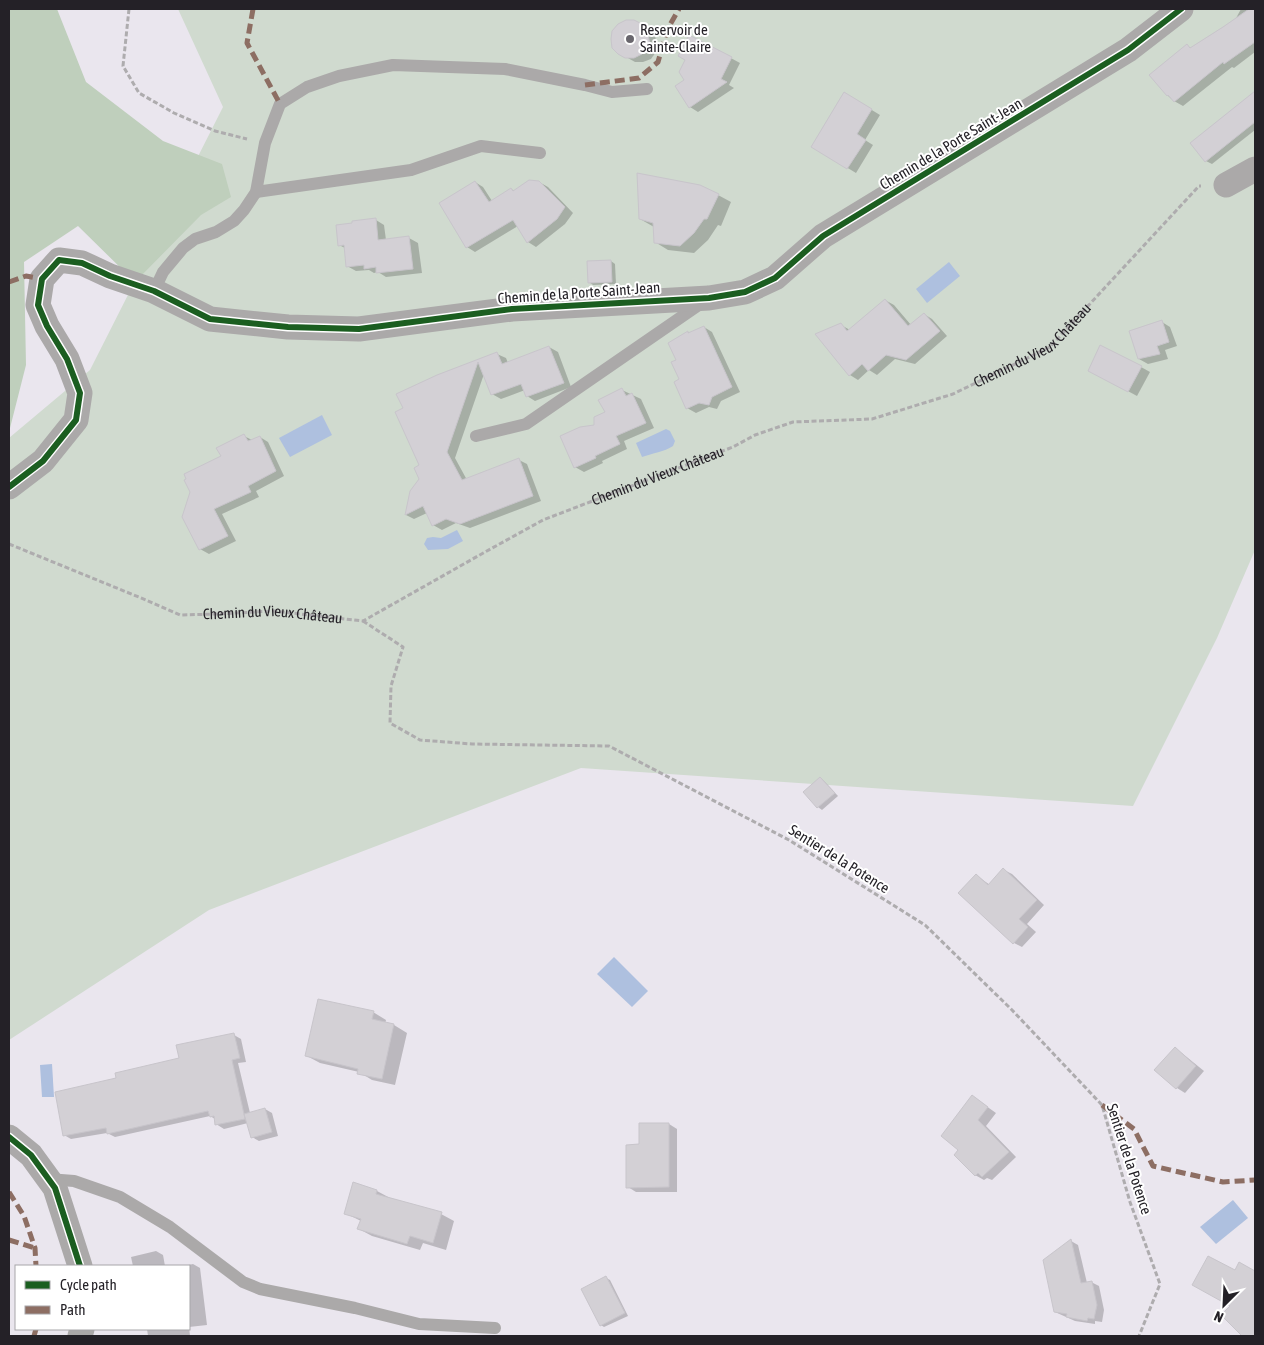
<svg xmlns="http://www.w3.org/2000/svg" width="1264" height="1345" viewBox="0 0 1264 1345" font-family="'Asap Condensed',sans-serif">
<rect width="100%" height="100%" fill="#eae6ee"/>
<!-- green -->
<path fill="#d0dacf" d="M 178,9 L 1255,9 L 1255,550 L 1217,638 L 1133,806 L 581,768 L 209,910 L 9,1040 L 9,438 L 90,370 L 223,107 Z"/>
<!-- forest -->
<path fill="#bfcfbc" d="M 9,9 L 57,9 L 86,82 L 163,141 L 222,164 L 231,197 L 201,215 L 135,282 L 78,226 L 24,262 L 26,365 L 9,432 Z"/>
<!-- water -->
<g fill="#aec0df">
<path d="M 949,262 L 960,276 L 927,303 L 916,289 Z"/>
<path d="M 322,415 L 332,435 L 290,457 L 279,438 Z"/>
<path d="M 666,429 L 670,431 L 675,441 L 673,446 C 664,452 653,453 642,457 L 636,443 Z"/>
<path d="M 457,530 L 463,541 L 448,549 L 428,550 L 424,544 L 427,538 L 433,537 L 441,538 Z"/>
<path d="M 614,957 L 648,991 L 632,1007 L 597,974 Z"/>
<path d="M 52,1064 L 54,1097 L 42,1097 L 40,1065 Z"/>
<path d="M 1233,1200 L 1248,1218 L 1216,1244 L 1200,1227 Z"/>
</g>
<!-- shadow -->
<g fill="#0003">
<path d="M 1241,9 L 1255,9 L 1255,52 L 1234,68 L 1232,67 L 1183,106 L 1174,101 L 1167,95 L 1187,46 L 1191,48 L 1235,20 Z"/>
<path d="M 634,21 L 650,30 L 655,36 L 658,49 L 651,59 L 643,62 L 635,62 L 619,53 Z"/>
<path d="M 690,36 L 740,63 L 729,85 L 734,88 L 698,112 L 690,107 L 686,80 Z"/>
<path d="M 1255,92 L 1255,130 L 1212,164 L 1206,161 L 1192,143 Z"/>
<path d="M 844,93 L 880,115 L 865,140 L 873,145 L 856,173 L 813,147 Z"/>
<path d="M 475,182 L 483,187 L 492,201 L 511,189 L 515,191 L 539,182 L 548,187 L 573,213 L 565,224 L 536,247 L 528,242 L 518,226 L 475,252 L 467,247 Z"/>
<path d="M 718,195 L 731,202 L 721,226 L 718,225 L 708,240 L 694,253 L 668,250 L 655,242 L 654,227 L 640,219 Z"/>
<path d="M 376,220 L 384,225 L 386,240 L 409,238 L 418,243 L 422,273 L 386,277 L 378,272 L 374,273 L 369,270 L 356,271 L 347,266 L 345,248 L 339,245 Z"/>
<path d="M 611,261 L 615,264 L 616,284 L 593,285 L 589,282 L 588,262 Z"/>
<path d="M 885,300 L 894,305 L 911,325 L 924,314 L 932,319 L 947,336 L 915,364 L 895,359 L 877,375 L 869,370 L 858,380 L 850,375 L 841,325 L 850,330 Z"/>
<path d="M 1162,322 L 1170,327 L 1177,346 L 1165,350 L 1168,359 L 1148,364 L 1139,359 Z"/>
<path d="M 704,327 L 712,332 L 740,392 L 721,401 L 717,409 L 709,407 L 696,413 L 687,408 L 677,361 L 688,332 L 690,333 Z"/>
<path d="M 549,347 L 558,352 L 571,387 L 535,401 L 527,396 L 525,390 L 501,399 L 492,394 L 484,374 L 455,458 L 467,480 L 519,460 L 527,464 L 541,501 L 470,528 L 456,523 L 442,530 L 433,525 L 427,513 L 414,519 L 406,515 L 412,492 L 421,479 L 421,466 L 405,409 L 398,394 L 497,354 L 506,358 L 508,363 Z"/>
<path d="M 1141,367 L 1150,372 L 1137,396 L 1098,375 Z"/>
<path d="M 622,390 L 641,399 L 654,428 L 624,441 L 627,449 L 602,461 L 603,463 L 584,472 L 575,467 L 595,426 Z"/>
<path d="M 244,436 L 252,440 L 260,437 L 268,442 L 284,476 L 256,491 L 259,497 L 222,514 L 236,541 L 209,554 L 200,549 L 222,457 Z"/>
<path d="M 821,778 L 824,781 L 838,796 L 822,810 L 818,807 Z"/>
<path d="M 1004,870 L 1012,874 L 1044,905 L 1027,924 L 1036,932 L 1022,947 L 1014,943 L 976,875 L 990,885 Z"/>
<path d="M 373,1012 L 386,1020 L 385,1024 L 394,1025 L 407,1033 L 395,1085 L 372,1080 L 359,1072 L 320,1063 L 307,1056 Z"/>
<path d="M 234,1035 L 241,1039 L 246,1062 L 238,1063 L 250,1113 L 265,1109 L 272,1113 L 278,1136 L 259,1141 L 252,1137 L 248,1123 L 224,1129 L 216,1124 L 215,1119 L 210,1116 L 115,1137 L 107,1133 L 71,1139 L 64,1135 L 117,1079 L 180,1059 Z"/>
<path d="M 1175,1049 L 1183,1054 L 1204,1071 L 1185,1093 L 1177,1088 Z"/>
<path d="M 972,1096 L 996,1113 L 986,1126 L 1016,1157 L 992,1180 L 987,1178 L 984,1180 L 975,1175 L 960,1149 Z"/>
<path d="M 669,1124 L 677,1129 L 677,1192 L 636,1192 L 628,1187 L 641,1146 Z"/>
<path d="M 377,1191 L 390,1198 L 441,1214 L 454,1221 L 446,1250 L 423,1243 L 420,1250 L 372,1236 L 359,1229 L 361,1221 L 345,1213 Z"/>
<path d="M 1071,1241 L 1078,1245 L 1087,1283 L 1091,1282 L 1099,1286 L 1104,1310 L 1102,1322 L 1095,1321 L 1095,1324 L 1075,1321 L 1055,1312 Z"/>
<path d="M 156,1251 L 163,1255 L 165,1266 L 133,1266 L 131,1257 Z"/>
<path d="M 1240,1263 L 1255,1272 L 1255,1336 L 1244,1336 L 1223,1315 L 1232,1306 L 1235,1271 Z"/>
<path d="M 193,1264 L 200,1268 L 207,1325 L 189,1327 L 190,1336 L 148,1336 L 147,1329 L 189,1329 L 189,1266 L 184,1266 Z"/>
<path d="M 606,1278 L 610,1280 L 628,1316 L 604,1327 L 601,1325 Z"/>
</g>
<!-- building -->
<g fill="#d3d0d5" stroke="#c8c5cb">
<path d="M 1249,9 L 1255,9 L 1255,42 L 1224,64 L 1223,62 L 1174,102 L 1168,95 L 1167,96 L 1149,75 L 1187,44 L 1190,48 L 1223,27 Z"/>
<path d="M 626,20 L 634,20 L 642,24 L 647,30 L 650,44 L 642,54 L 634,58 L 625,58 L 618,54 L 612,48 L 611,39 L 612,31 L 618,24 Z"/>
<path d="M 689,35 L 732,57 L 721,79 L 727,82 L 689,108 L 675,86 L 684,80 L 679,72 L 685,60 L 678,56 Z"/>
<path d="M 1255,91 L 1255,122 L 1205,162 L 1190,143 Z"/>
<path d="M 844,92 L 872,109 L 857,134 L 866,140 L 847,169 L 811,147 Z"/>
<path d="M 637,173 L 700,185 L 719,194 L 707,219 L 704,219 L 694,233 L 680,246 L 654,243 L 653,223 L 639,219 Z"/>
<path d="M 529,180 L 539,181 L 565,207 L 557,219 L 527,243 L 513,220 L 466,248 L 439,203 L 475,181 L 489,202 L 511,188 L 513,191 Z"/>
<path d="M 376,218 L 378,240 L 409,236 L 413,269 L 376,273 L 376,267 L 364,269 L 364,265 L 346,267 L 344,245 L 338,246 L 336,225 L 352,223 L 352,221 Z"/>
<path d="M 611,260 L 612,282 L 588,283 L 587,261 Z"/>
<path d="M 885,299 L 908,326 L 924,313 L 940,331 L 906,360 L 886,355 L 868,371 L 862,364 L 849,376 L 815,334 L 841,323 L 847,331 Z"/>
<path d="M 1162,320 L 1169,342 L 1157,346 L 1160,354 L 1138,359 L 1129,331 Z"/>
<path d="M 704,326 L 732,387 L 712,397 L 709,405 L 699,403 L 686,409 L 674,382 L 679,379 L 671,362 L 676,360 L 668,343 L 688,331 L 688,333 Z"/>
<path d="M 1100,345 L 1142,366 L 1128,392 L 1088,371 Z"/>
<path d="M 549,346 L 564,383 L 526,397 L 521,384 L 491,395 L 478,362 L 447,452 L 462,480 L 519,458 L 533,496 L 460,524 L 446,519 L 432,526 L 423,506 L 405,515 L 410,491 L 419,479 L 414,468 L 419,465 L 395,412 L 403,408 L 396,394 L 437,375 L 497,352 L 502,364 Z"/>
<path d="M 622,388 L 626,396 L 632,393 L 646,423 L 616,436 L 620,444 L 595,456 L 596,458 L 574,468 L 560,436 L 580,427 L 594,425 L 594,417 L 605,412 L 598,400 Z"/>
<path d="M 244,434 L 248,441 L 260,436 L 276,471 L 248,486 L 251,492 L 214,509 L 228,536 L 199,550 L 182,517 L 190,492 L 184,480 L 186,479 L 184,474 L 221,456 L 216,448 Z"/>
<path d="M 820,777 L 835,793 L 817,808 L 803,792 Z"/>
<path d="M 1003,868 L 1037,900 L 1019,919 L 1028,927 L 1013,944 L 958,893 L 976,874 L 988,885 Z"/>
<path d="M 318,999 L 374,1011 L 372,1019 L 394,1024 L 382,1079 L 357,1074 L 358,1069 L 305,1056 Z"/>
<path d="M 234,1033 L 240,1058 L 232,1060 L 244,1114 L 265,1108 L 272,1132 L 251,1138 L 244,1114 L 245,1119 L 215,1125 L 214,1116 L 210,1117 L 208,1111 L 107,1134 L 106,1128 L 63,1136 L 55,1092 L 116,1078 L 115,1073 L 179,1058 L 176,1045 Z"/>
<path d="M 1175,1047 L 1196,1066 L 1176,1089 L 1154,1070 Z"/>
<path d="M 972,1095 L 988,1107 L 978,1120 L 1009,1152 L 982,1177 L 978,1173 L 975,1176 L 954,1155 L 958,1150 L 941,1136 Z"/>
<path d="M 639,1123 L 669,1123 L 669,1187 L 626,1188 L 626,1145 L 639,1144 Z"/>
<path d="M 353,1182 L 377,1190 L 376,1194 L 442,1212 L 433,1243 L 410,1236 L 407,1244 L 357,1229 L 361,1219 L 344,1214 Z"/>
<path d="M 1071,1239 L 1081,1283 L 1092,1281 L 1097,1305 L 1094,1319 L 1088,1318 L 1087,1321 L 1066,1317 L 1067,1314 L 1054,1312 L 1043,1260 Z"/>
<path d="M 1208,1256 L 1235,1270 L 1239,1262 L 1255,1271 L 1255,1336 L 1242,1336 L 1221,1315 L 1230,1306 L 1192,1285 Z"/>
<path d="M 606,1276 L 625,1313 L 600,1326 L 581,1289 Z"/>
</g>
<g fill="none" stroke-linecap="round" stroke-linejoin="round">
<!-- path -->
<g stroke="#aeacae" stroke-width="3" stroke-dasharray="5 2.5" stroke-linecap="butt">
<path d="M 129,9 L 123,66 L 139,93 L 174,113 L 215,131 L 247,139"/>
<path id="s1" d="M 9,544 L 146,600 L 180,615 L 216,614 L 274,611 L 363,621 L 485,552 L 543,520 L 733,447 L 755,435 L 793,422 L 872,419 L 953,394 L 1050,347 L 1199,186 L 1201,186"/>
<path d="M 363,621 L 403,647 L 391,686 L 390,723 L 420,740 L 472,744 L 609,746 L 789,840 L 925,925 L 1012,1010 L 1102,1105 L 1130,1202 L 1160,1284 L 1139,1336"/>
</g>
<!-- lane -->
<g stroke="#aba9a9" stroke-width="12">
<path d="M 256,192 L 411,170 L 481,146 L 540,153"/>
<path d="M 154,291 L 163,272 L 183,248 L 195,239 L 216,232 L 234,221 L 244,210 L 256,192 L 265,143 L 280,104 L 307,87 L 339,76 L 393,65 L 505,69 L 585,85 L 612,92 L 647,89"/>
<path d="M 476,436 L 526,424 L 703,302"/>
<path d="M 48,1179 L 74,1181 L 120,1197 L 170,1227 L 243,1282 L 260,1289 L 355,1308 L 419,1324 L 495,1328"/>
</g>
<!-- street -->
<g stroke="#aba9a9" stroke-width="25">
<path d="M 1226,185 L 1255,169"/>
<path d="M 9,487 L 43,461 L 76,420 L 80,393 L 67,359 L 47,326 L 38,305 L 42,279 L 59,260 L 82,263 L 110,276 L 154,291 L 210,319 L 288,327 L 359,329 L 512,309 L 709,298 L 745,292 L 775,278 L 823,236 L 1128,50 L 1181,9"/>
<path d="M 9,1137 L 31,1155 L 55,1188 L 80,1266"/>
<path d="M 80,1336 L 82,1329"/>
</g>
<!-- quiet -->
<g stroke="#8d6e63" stroke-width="5" stroke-dasharray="10 5" stroke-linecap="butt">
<path d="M 253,9 L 247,43 L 280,104"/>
<path d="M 585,85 L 639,78 L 658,62 L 667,30 L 679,9"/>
<path d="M 9,282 L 26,276 L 42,279"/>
<path d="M 1102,1105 L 1134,1129 L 1153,1166 L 1223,1182 L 1255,1180"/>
<path d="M 9,1192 L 24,1216 L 35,1248 L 36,1266"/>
<path d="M 9,1240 L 35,1248"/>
<path d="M 34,1336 L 36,1329"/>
</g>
<defs>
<g id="cycleway">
<path d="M 9,487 L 43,461 L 76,420 L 80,393 L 67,359 L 47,326 L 38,305 L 42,279 L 59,260 L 82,263 L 110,276 L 154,291 L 210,319 L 288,327 L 359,329 L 512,309 L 709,298 L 745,292 L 775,278 L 823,236 L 1128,50 L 1181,9"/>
<path d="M 9,1137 L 31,1155 L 55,1188 L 80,1266"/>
</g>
</defs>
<!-- cycleway casing -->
<use href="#cycleway" stroke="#fff" stroke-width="9"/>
<!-- cycleway -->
<use href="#cycleway" stroke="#1b5e20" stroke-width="6"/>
</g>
<!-- markers -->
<circle fill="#69666d" stroke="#fff" stroke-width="2" cx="630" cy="39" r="5"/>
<g text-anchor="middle" stroke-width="4" stroke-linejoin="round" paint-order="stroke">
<!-- poi labels -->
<g font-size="15" fill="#242127" stroke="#fff" text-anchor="start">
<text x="640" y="35">Reservoir de<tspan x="640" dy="17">Sainte-Claire</tspan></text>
</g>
<!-- street labels -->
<g font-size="15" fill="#242127" stroke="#fff">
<text transform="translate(951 144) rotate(-31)" y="5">Chemin de la Porte Saint-Jean</text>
<text transform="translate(579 293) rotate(-4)" y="5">Chemin de la Porte Saint-Jean</text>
<text dy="5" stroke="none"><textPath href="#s1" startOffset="1102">Chemin du Vieux Château</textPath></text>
<text dy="5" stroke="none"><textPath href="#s1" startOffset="698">Chemin du Vieux Château</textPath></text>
<text dy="5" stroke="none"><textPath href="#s1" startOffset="278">Chemin du Vieux Château</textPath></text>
<text transform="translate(839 859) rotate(32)" y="5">Sentier de la Potence</text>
<text transform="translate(1129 1159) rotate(72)" y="5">Sentier de la Potence</text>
</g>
</g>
<!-- border -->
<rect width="1264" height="1345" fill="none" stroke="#242127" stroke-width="20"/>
<!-- legend -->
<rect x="15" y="1265" width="175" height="65" fill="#ffffff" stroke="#a7a6a9"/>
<rect x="25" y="1281" width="25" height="8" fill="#1b5e20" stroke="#a7a6a9"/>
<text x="60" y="1290" font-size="15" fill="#242127">Cycle path</text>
<rect x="25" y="1306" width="25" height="8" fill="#8d6e63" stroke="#a7a6a9"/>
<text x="60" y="1315" font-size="15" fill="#242127">Path</text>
<!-- north arrow -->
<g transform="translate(1224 1305) rotate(204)" stroke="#ffffff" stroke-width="4" paint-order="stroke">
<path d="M0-4L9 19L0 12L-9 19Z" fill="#242127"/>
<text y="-8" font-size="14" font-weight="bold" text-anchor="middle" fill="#242127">N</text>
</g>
</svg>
